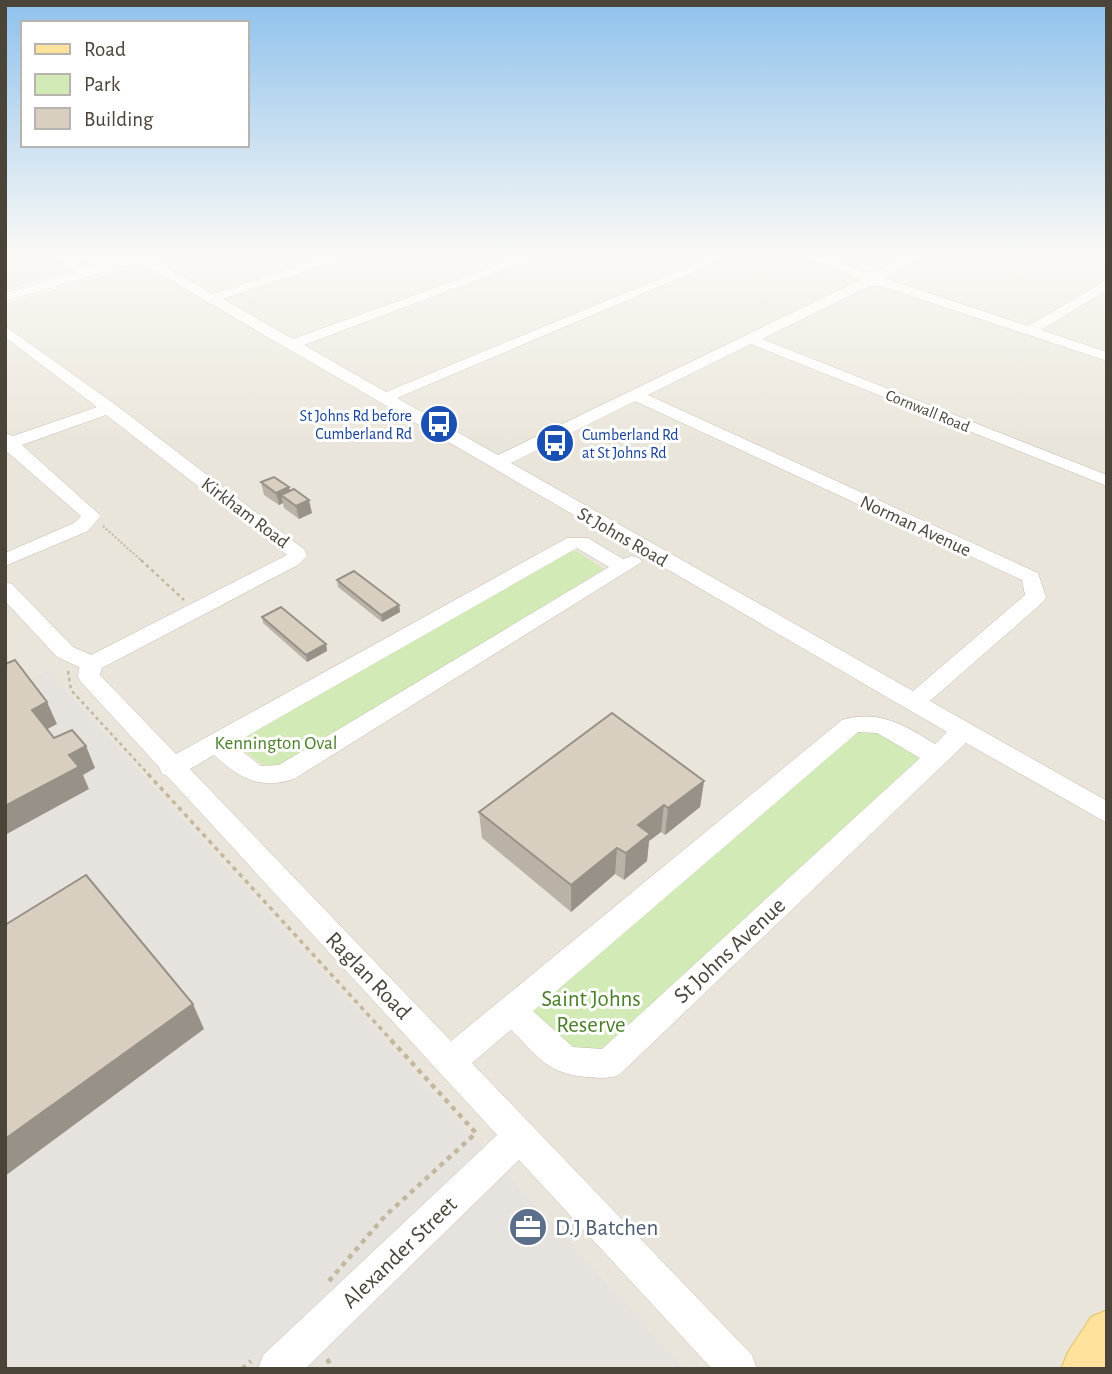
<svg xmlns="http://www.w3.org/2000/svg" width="1112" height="1374" viewBox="0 0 1112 1374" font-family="'Alegreya Sans',sans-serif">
<rect width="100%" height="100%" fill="#f6f3ec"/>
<!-- residential -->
<path fill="#eae5da" d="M 174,254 L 1107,254 L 1107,1369 L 686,1369 L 48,670 L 5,689 L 5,304 Z"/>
<!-- industrial -->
<g fill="#e6e2dd">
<path d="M 5,254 L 70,254 L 91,266 L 5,290 Z"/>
<path d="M 48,670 L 686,1369 L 5,1369 L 5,689 Z"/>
</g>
<!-- green -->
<g fill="#d2eab5">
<path d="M 571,548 L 604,569 L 280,767 C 259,768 250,755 237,741 Z"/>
<path d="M 874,730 L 914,750 L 919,761 L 605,1052 L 568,1048 L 529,1011 L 858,731 Z"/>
</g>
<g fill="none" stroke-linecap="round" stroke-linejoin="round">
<defs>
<path id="minor" d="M 50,254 L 66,254 L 90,268 L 140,254 L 161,254 L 152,259 L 213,294 L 336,254 L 355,254 L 223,299 L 293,339 L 528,254 L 546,254 L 304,345 L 386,392 L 719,254 L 736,254 L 397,398 L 498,455 L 862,279 L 794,254 L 813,254 L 865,272 L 876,272 L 913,254 L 929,254 L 884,278 L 1028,326 L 1107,280 L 1107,290 L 1041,330 L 1107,352 L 1107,361 L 881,286 L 869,286 L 762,339 L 1107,475 L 1107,486 L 751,344 L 648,395 L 1038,573 L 1046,597 L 1043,602 L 930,701 L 1107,801 L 1107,823 L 966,743 L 619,1075 C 608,1079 599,1078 587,1077 C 547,1074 538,1056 511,1030 L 472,1063 L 752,1355 L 757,1369 L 712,1369 L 519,1160 L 305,1369 L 258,1369 L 263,1355 L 497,1135 L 167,776 L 162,774 L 159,767 L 81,682 L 78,677 L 79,667 L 57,657 L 5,601 L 5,582 L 12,584 L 73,647 L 91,655 L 287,555 L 106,415 L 22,445 L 101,516 L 88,531 L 5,566 L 5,553 L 74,523 L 81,516 L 5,450 L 5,433 L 13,436 L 97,407 L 5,337 L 5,326 L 116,405 L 305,550 L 307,556 L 298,565 L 102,668 L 100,675 L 176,754 L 567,538 L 588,538 L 623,559 L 632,556 L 639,558 L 642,562 L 294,779 C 259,790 239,778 214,755 L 190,769 L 451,1041 L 842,720 C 878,709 905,725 935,744 L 947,732 L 139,262 L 5,301 L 5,293 L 78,272 ZM 635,401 L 1022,580 L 1025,595 L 913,691 L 511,463 ZM 577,548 L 609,567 L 279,765 L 261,766 L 233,744 ZM 858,732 L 877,733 L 920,758 L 602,1049 L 573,1047 L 533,1011 Z"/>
<path id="major" d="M 1107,1310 L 1107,1369 L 1061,1369 L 1068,1352 L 1091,1317 Z"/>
</defs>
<!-- minor casing -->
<use href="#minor" stroke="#c2bbae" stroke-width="1"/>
<!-- major casing -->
<use href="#major" stroke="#e6c16a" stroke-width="2"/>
<!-- path-far3 -->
<path stroke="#c4b79f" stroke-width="2" stroke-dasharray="2 2" stroke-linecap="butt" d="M 103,526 L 143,562"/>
<!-- path-far2 -->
<g stroke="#c4b79f" stroke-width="2.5" stroke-dasharray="3.5 3.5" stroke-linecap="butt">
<path d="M 141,560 L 184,600"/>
<path d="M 68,671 L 71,690 L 149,775"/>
</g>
<!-- path-far1 -->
<path stroke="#c4b79f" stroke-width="3.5" stroke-dasharray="4.5 4.5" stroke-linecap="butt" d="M 148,774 L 393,1042"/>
<!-- path -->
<g stroke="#c4b79f" stroke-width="4.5" stroke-dasharray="5 5" stroke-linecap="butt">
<path d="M 329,1281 L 385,1216 L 476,1133 L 391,1040"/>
<path d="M 327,1359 L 333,1369"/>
<path d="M 242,1369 L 251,1361"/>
</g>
<!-- minor -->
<use href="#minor" fill="#fff" fill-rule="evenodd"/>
<!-- major -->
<use href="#major" fill="#ffe39c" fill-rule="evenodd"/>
</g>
<!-- wall -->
<g fill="#bab2a6">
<path d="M 261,482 L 289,487 L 290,491 L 312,513 L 299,519 L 284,508 L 283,503 L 279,505 L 264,495 Z"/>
<path d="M 337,580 L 399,605 L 400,612 L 382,622 L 338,587 Z"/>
<path d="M 262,617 L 326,644 L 327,651 L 307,662 L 263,623 Z"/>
<path d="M 704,781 L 700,807 L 665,835 L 661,832 L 649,841 L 647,861 L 624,880 L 615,874 L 571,912 L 482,838 L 479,812 Z"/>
</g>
<!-- shaded-wall -->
<g fill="#979187">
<path d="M 289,487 L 291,499 L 281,495 L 283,503 L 279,505 L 276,493 Z"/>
<path d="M 309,500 L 312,513 L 299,519 L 296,506 Z"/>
<path d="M 399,605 L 400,612 L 382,622 L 381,615 Z"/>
<path d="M 326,644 L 327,651 L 307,662 L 306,655 Z"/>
<path d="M 47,702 L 57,724 L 42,732 L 32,710 Z"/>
<path d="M 86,746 L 95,768 L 83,775 L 89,789 L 5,835 L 5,806 L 69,755 Z"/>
<path d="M 704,781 L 700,807 L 665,835 L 668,808 Z"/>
<path d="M 664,805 L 661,832 L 649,841 L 647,861 L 624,880 L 626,853 L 638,825 Z"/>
<path d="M 617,848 L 615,874 L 571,912 L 571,885 Z"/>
<path d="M 193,1004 L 204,1029 L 5,1176 L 5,1139 Z"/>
</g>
<!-- building -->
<g fill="#d8cfc1" stroke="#979187" stroke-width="2">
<path d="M 274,477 L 289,487 L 276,493 L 261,482 Z"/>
<path d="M 294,489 L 309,500 L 296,506 L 281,495 Z"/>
<path d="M 354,571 L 399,605 L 381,615 L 337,580 Z"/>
<path d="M 281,607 L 326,644 L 306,655 L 262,617 Z"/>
<path d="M 15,660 L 47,702 L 32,710 L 54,738 L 72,730 L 86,746 L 69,755 L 79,767 L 5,806 L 5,664 Z"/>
<path d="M 612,713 L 704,781 L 668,808 L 664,805 L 638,825 L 650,834 L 626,853 L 617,848 L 571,885 L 479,812 Z"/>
<path d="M 86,875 L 193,1004 L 5,1139 L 5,925 Z"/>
</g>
<!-- sky -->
<linearGradient id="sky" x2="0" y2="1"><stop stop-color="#8fc1ec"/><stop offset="0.57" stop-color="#fbfaf6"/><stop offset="1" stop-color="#fbfaf6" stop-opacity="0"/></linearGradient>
<rect width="1112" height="447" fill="url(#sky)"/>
<!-- icons -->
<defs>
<symbol id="bus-disc" viewBox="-11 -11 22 22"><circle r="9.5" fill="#1a4fb4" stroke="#fff"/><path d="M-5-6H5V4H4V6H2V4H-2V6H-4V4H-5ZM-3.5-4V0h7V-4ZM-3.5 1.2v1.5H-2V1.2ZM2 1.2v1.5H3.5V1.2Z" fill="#fff"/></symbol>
<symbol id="office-disc" viewBox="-11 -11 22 22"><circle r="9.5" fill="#5c6f8a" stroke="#fff"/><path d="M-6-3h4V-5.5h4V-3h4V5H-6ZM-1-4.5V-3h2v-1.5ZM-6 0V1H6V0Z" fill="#fff"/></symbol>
</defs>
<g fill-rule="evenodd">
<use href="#bus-disc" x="417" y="402" width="44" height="44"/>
<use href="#bus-disc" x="533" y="421" width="44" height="44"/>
<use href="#office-disc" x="506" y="1205" width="44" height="44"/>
</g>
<g text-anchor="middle" stroke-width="6" stroke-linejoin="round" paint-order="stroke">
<!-- far-street labels -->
<g font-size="16" fill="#4b4439" stroke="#fff">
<text transform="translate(928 410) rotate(22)" y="6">Cornwall Road</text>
</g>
<!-- far-transit labels -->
<g font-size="16" fill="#164399" stroke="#fff" text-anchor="end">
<text x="412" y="421">St Johns Rd before<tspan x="412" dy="18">Cumberland Rd</tspan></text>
<text x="582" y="440" text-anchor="start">Cumberland Rd<tspan x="582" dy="18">at St Johns Rd</tspan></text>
</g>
<!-- street labels -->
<g font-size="19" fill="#4b4439" stroke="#fff">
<text transform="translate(246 512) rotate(37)" y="7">Kirkham Road</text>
<text transform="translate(916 525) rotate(25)" y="7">Norman Avenue</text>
<text transform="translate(623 536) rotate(30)" y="7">St Johns Road</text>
</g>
<!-- park labels -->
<g font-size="19" fill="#4a7f2a" stroke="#fff">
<text x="276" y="749">Kennington Oval</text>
</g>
<!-- near-street labels -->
<g font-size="23" fill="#4b4439" stroke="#fff">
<text transform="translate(729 950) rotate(-43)" y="8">St Johns Avenue</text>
<text transform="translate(369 975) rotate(46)" y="8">Raglan Road</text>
<text transform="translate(399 1252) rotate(-44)" y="8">Alexander Street</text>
</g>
<!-- near-park labels -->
<g font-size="23" fill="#4a7f2a" stroke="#fff">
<text x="591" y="1006">Saint Johns<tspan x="591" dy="26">Reserve</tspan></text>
</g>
<!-- near-service labels -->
<g font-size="23" fill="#4e5e75" stroke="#fff" text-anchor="start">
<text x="555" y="1235">D.J Batchen</text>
</g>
</g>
<!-- border -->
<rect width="1112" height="1374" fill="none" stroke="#4b4439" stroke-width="14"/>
<!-- legend -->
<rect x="21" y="21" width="228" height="126" fill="#ffffff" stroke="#b7b4b0" stroke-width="2"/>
<rect x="35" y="44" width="35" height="10" fill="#ffe39c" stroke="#b7b4b0" stroke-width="2"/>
<text x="84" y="56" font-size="21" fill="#4b4439">Road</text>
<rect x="35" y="74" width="35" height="21" fill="#d2eab5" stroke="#b7b4b0" stroke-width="2"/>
<text x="84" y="91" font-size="21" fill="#4b4439">Park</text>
<rect x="35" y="108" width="35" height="21" fill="#d8cfc1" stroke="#b7b4b0" stroke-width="2"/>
<text x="84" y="126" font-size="21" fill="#4b4439">Building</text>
</svg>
